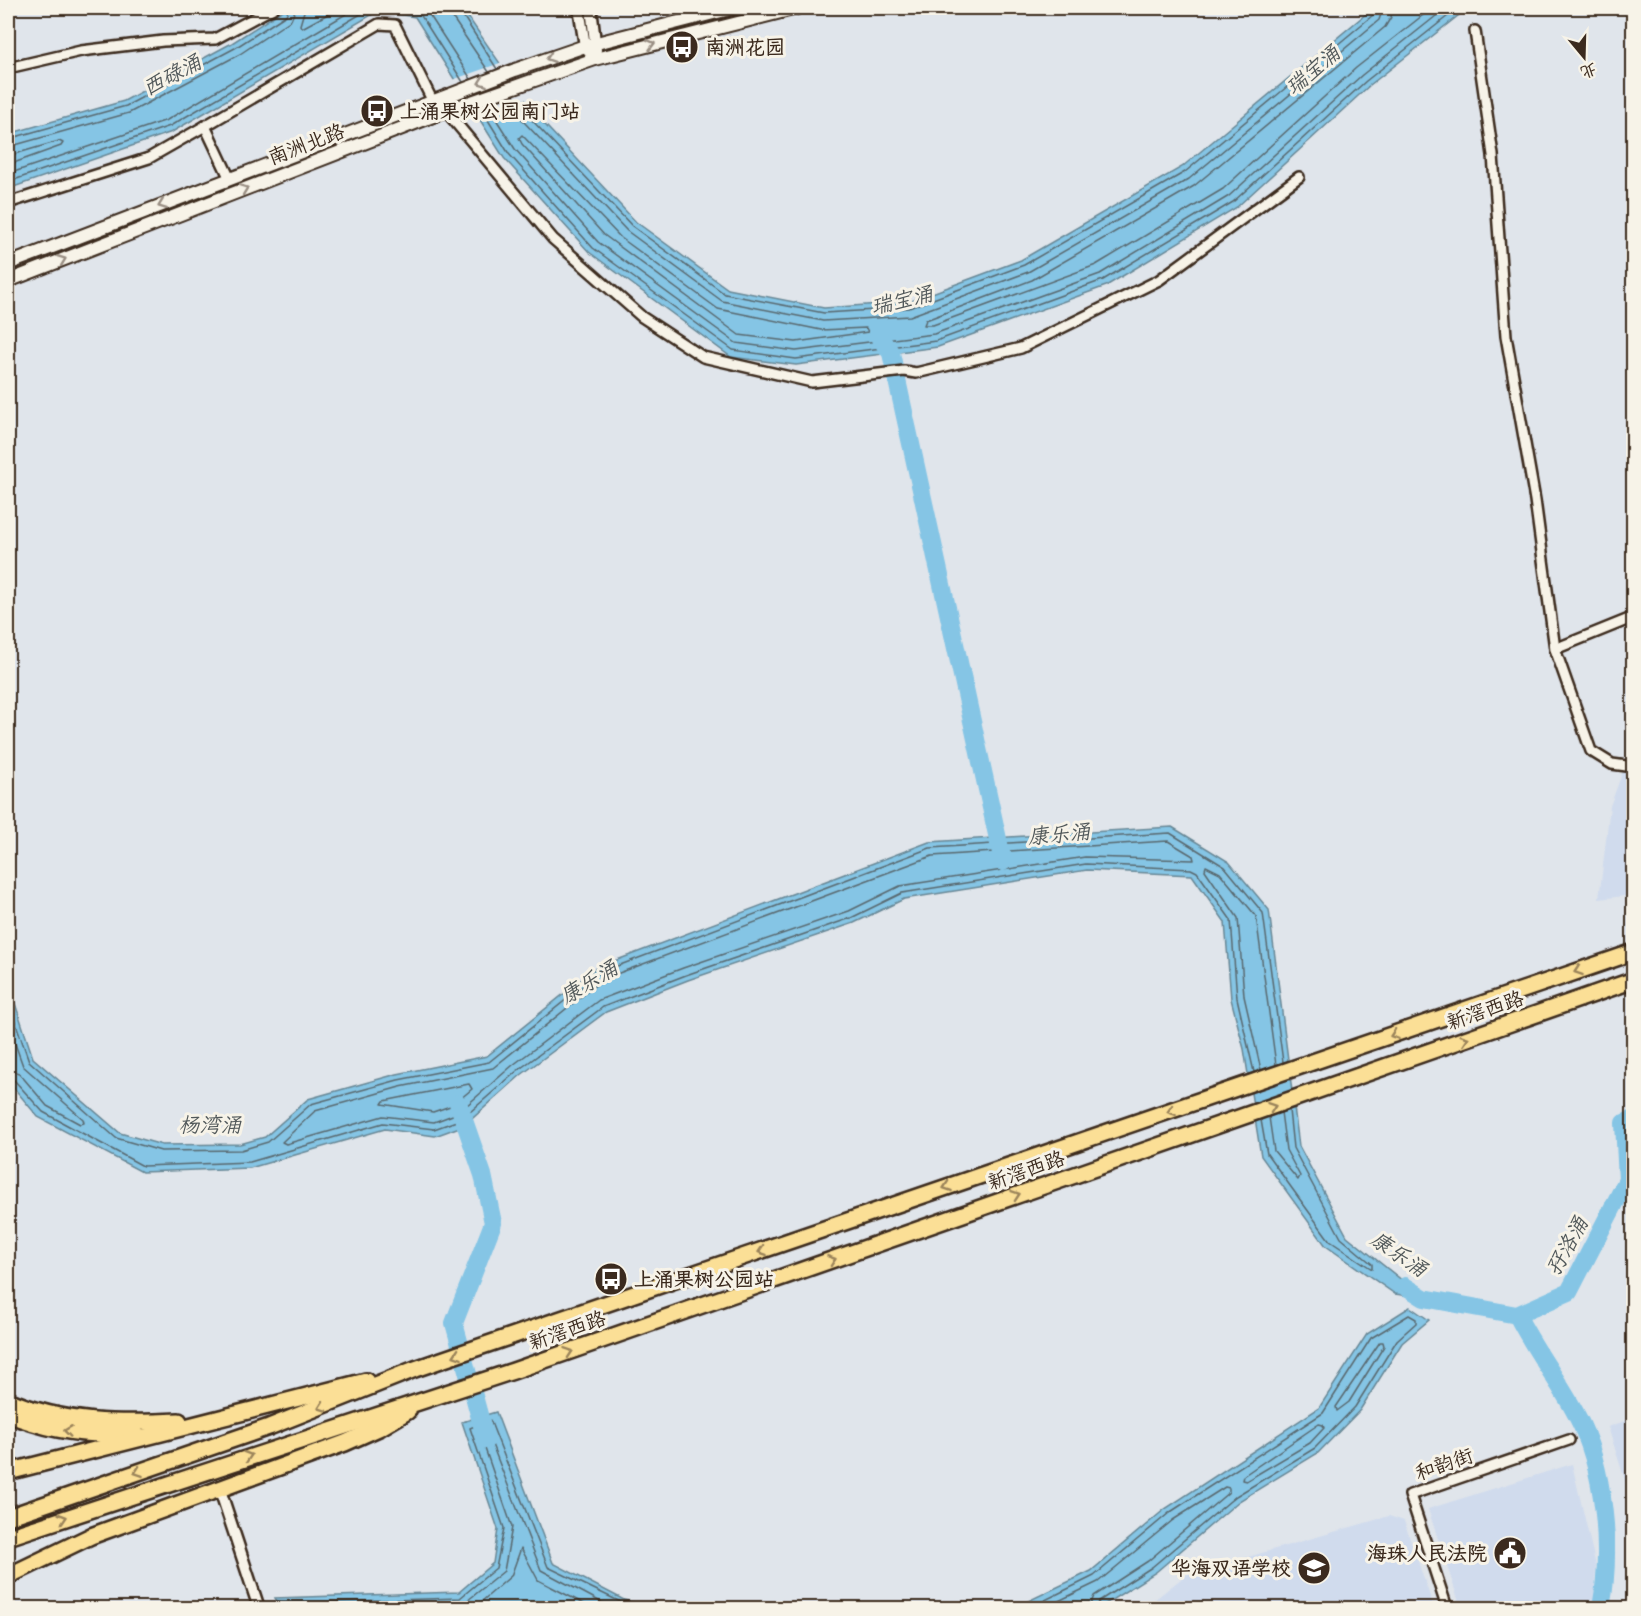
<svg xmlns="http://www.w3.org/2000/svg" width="1641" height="1616" viewBox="0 0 1641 1616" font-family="'Gochi Hand','LXGW WenKai TC',sans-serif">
<rect width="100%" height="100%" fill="#e0e5eb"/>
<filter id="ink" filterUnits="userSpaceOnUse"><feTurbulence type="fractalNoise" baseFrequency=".0167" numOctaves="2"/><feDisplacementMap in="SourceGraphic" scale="12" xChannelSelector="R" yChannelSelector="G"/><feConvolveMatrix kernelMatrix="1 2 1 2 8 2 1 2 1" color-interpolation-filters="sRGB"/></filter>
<g filter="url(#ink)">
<!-- built -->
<g fill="#d0dbed">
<path d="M 1633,744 L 1633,895 L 1599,899 L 1610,806 Z"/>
<path d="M 1633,1418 L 1634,1419 L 1633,1505 L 1608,1427 Z"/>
<path d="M 1572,1464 L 1596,1566 L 1594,1608 L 1461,1608 L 1428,1509 Z"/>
<path d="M 1389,1516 L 1404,1521 L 1434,1608 L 1144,1608 L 1186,1575 Z"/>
</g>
<!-- water -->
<g fill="#85c5e5" stroke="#678795" stroke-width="1.5">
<path d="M 286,8 L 462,8 L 534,113 L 636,222 L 728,289 L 824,308 L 908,302 L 1021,260 L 1182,167 L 1373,8 L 1468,8 L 1370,85 L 1237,207 L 1106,286 L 938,347 L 796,365 L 731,357 L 589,252 L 504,158 L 415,17 L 378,11 L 172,132 L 8,189 L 8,134 L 124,101 L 232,43 Z"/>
<path d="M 1172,827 L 1229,862 L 1269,910 L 1299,1146 L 1347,1236 L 1424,1298 L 1395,1294 L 1326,1246 L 1261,1156 L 1244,1049 L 1231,999 L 1225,922 L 1192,875 L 1087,870 L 904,899 L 854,923 L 688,980 L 606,1012 L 521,1075 L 465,1125 L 435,1136 L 385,1129 L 250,1168 L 142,1172 L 38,1117 L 8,1081 L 8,982 L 33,1058 L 120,1133 L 162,1145 L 240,1144 L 265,1137 L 308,1099 L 397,1074 L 487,1056 L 596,968 L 929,842 Z"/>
<path d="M 1410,1307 L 1429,1320 L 1402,1343 L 1360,1410 L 1318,1453 L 1239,1501 L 1156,1572 L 1099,1608 L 1022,1608 L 1026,1602 L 1091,1571 L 1165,1509 L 1319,1408 L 1367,1334 Z"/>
<path d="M 496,1412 L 553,1563 L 624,1600 L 653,1608 L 280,1608 L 275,1598 L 459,1592 L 493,1563 L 498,1529 L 462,1422 Z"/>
</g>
<!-- pier -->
<path fill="#e0e5eb" d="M 503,62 L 527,98 L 475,117 L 452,80 Z"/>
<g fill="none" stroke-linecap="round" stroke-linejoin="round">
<!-- shore -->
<g stroke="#59686e" stroke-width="1.5">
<path d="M 305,8 L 300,25 L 302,28 L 339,8"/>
<path d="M 395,8 L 420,14 L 463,82"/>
<path d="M 425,8 L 471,79"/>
<path d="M 450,8 L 452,17 L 489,72"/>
<path d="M 458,8 L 497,69"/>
<path d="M 1393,8 L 1391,17 L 1385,27 L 1194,186 L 1032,280 L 926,320 L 924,325 L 933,325 L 1096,265 L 1223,189 L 1356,68 L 1432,8"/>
<path d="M 514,95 L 529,117 L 632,226 L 725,294 L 824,313 L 909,308 L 1024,265 L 1185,172 L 1373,15 L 1376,8"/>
<path d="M 507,98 L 524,122 L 627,231 L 722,301 L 823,321 L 910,316 L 1028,272 L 1189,179 L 1379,20 L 1383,8"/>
<path d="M 487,105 L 515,149 L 598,242 L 736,343 L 796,351 L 934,334 L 1100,274 L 1229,196 L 1362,75 L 1446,8"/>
<path d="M 480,107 L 509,154 L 593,248 L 733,350 L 796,359 L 936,341 L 1103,280 L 1233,202 L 1366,81 L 1458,8"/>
<path d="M 522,135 L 621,238 L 718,309 L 821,330 L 866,328 L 868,332 L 796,342 L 739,335 L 604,235 L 522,144 L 519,138 Z"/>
<path d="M 8,139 L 126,106 L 235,48 L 286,15 L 289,8"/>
<path d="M 8,147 L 129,113 L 240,54 L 291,20 L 296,8"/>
<path d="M 8,156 L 59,141 L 63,143 L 61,146 L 8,165"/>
<path d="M 8,174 L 167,120 L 356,8"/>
<path d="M 8,182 L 170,126 L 371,8"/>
<path d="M 1168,841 L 1193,856 L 1194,860 L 1085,857 L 900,886 L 849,911 L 683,968 L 599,1000 L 513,1065 L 458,1113 L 434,1122 L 383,1116 L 286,1144 L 282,1142 L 315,1111 L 400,1087 L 493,1068 L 603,979 L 932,856 Z"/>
<path d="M 8,1001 L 29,1061 L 116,1138 L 161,1151 L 241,1150 L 268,1142 L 311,1104 L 398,1080 L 489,1062 L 599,973 L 930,848 L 1170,833 L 1225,867 L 1263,913 L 1283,1062"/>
<path d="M 8,1024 L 23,1066 L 83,1119 L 84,1123 L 80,1124 L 47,1106 L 19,1073 L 8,1070"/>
<path d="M 1261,1070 L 1244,996 L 1238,918 L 1205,870 L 1206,866 L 1220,873 L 1256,916 L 1276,1065"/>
<path d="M 8,1077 L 14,1080 L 43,1112 L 143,1166 L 250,1162 L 383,1123 L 434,1129 L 462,1119 L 517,1071 L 603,1007 L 686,975 L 851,918 L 902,893 L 1086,864 L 1191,869 L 1197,872 L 1231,920 L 1237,998 L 1254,1072"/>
<path d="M 469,1084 L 472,1089 L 453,1105 L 433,1112 L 382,1104 L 384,1101 Z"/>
<path d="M 1269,1117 L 1274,1151 L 1298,1180 L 1300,1176 L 1286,1150 L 1281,1112"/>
<path d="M 1261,1120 L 1267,1154 L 1330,1241 L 1372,1269 L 1372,1264 L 1341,1238 L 1293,1148 L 1289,1110"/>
<path d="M 1380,1342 L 1383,1342 L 1384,1346 L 1349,1402 L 1337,1411 L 1336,1407 Z"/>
<path d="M 1319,1424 L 1323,1425 L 1324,1428 L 1310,1443 L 1246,1481 L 1242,1480 L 1243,1476 Z"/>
<path d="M 285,1608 L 288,1603 L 460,1598 L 496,1568 L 504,1528 L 470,1428 L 490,1420 L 548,1567 L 633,1608"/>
<path d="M 363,1608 L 462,1605 L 504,1571 L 512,1527 L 480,1434 L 486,1429 L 541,1570 L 612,1608"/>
<path d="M 474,1608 L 511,1576 L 521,1548 L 538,1580 L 592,1608"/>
<path d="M 1029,1608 L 1094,1576 L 1169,1513 L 1323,1413 L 1371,1338 L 1409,1315 L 1416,1319 L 1416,1323 L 1397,1340 L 1355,1407 L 1315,1448 L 1236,1496 L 1152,1567 L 1099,1601 L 1097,1608"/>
<path d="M 1044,1608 L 1098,1582 L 1173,1520 L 1225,1487 L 1229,1488 L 1229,1492 L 1148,1561 L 1094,1596 L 1089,1608"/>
</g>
<!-- river -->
<g stroke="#85c5e5" stroke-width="18">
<path d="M 877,334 L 891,353 L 1003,862"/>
<path d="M 458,1103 L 483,1175 L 493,1223 L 454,1323 L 486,1440"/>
<path d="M 1405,1286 L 1424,1298 L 1517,1315 L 1569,1292 L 1627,1180 L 1624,1123 L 1634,1119"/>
<path d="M 1517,1315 C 1534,1349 1558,1380 1576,1414 C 1605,1467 1612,1550 1601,1608"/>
</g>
<defs>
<g id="minor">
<path d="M 1475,31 L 1493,155 L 1506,336 L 1535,500 L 1555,649 L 1591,751 L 1612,764 L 1634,767"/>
<path d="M 8,68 L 81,51 L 163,41 L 215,39 L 273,8"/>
<path d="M 230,179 L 205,126 L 379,24 L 395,25 L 432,100 L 446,111 L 553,239 L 642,317 L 703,357 L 812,382 L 904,371 L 916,373 L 1021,348 L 1159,280 L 1299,177"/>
<path d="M 8,203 L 149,158 L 205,126"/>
<path d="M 1555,649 L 1634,617"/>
<path d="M 1447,1608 L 1410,1495 L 1569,1440"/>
</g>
<g id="tertiary">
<path d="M 579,8 L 585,46 L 595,59"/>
<path d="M 591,8 L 596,50"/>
<path d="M 220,1490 L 259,1608"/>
</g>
<g id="secondary">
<path d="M 8,264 L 515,70 L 585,46 L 733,8"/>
<path d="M 8,281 L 446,111 L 526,83 L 595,59 L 797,8"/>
</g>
<g id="trunk">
<path d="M 8,1400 C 63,1424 120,1424 179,1421"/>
<path d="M 8,1414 C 48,1430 91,1438 135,1432"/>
<path d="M 8,1472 L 366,1381"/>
<path d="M 8,1517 L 269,1427 L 415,1369 L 1634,952"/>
<path d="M 8,1537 L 513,1371 L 1634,980"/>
<path d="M 8,1576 L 91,1536 L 345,1443 L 381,1427 L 408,1411"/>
</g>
</defs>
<!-- minor casing -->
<use href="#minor" stroke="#3b2a1e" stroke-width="14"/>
<!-- tertiary casing -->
<use href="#tertiary" stroke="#3b2a1e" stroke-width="15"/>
<!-- secondary casing -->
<use href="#secondary" stroke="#3b2a1e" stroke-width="16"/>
<!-- trunk casing -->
<use href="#trunk" stroke="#3b2a1e" stroke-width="20"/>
<!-- minor -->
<use href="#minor" stroke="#f7f3e8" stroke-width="9"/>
<!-- tertiary -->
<use href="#tertiary" stroke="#f7f3e8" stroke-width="10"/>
<!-- secondary -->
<use href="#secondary" stroke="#f7f3e8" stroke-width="12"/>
<!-- trunk -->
<use href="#trunk" stroke="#fbdf96" stroke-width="15"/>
</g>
<!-- one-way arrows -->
<defs><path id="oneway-chevron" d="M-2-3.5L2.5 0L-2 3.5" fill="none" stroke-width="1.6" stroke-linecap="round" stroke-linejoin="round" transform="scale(1.5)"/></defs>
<g stroke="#998e83">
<use href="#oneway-chevron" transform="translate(651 44) rotate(-15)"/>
<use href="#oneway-chevron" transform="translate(550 58) rotate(161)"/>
<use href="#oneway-chevron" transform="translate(482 82) rotate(160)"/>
<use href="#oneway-chevron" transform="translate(244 189) rotate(-21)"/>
<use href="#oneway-chevron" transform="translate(162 205) rotate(159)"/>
<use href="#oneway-chevron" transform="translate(62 260) rotate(-21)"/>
</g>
<g stroke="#9b845a">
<use href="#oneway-chevron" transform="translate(1578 971) rotate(161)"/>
<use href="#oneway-chevron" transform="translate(1394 1035) rotate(161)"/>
<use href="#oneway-chevron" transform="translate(1465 1039) rotate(-19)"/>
<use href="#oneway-chevron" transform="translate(1272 1107) rotate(-19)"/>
<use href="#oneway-chevron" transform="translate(1171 1111) rotate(161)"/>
<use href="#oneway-chevron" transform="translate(947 1187) rotate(161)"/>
<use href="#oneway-chevron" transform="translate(1016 1195) rotate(-19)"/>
<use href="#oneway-chevron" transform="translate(762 1251) rotate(161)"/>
<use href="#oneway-chevron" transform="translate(832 1260) rotate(-19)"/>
<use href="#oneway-chevron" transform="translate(569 1352) rotate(-19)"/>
<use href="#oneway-chevron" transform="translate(457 1355) rotate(161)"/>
<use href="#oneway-chevron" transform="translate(322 1407) rotate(160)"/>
<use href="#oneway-chevron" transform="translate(68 1431) rotate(-173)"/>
<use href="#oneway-chevron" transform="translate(248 1456) rotate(-18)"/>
<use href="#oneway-chevron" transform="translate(138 1472) rotate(161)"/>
<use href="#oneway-chevron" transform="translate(63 1518) rotate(-18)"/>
</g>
</g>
<!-- icons -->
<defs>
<symbol id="bus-disc" viewBox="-11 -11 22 22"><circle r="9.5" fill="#3b2a1e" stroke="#f7f3e8"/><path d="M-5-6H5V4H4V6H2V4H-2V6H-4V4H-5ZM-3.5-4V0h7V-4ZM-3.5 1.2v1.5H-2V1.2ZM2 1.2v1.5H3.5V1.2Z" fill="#fff"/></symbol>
<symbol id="civic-disc" viewBox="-11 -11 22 22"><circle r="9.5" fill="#3b2a1e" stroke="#f7f3e8"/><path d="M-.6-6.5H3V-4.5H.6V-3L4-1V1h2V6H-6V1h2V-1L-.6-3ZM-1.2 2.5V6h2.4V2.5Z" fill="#fff"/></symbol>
<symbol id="school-disc" viewBox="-11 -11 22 22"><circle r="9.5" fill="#3b2a1e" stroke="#f7f3e8"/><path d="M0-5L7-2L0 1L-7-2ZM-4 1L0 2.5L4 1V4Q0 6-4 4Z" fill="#fff"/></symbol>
</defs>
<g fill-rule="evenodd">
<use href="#bus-disc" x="663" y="28" width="38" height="38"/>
<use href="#bus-disc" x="358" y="92" width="38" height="38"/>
<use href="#bus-disc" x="592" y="1260" width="38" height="38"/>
<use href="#civic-disc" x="1491" y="1534" width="38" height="38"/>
<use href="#school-disc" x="1295" y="1549" width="38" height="38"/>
</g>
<g text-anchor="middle" stroke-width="6" stroke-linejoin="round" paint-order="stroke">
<!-- poi labels -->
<g font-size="20" font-weight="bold" fill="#3b2a1e" stroke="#f7f3e8" text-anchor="start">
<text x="705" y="54">南洲花园</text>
<text x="400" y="118">上涌果树公园南门站</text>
<text x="634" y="1286">上涌果树公园站</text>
<text x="1487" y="1560" text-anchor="end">海珠人民法院</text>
<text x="1291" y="1575" text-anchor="end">华海双语学校</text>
</g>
<!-- street labels -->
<g font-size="20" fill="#3b2a1e" stroke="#f7f3e8">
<text transform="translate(306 144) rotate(-21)" y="7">南洲北路</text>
<text transform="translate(1485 1010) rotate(-19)" y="7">新滘西路</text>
<text transform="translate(1026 1170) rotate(-19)" y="7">新滘西路</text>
<text transform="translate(567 1330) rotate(-19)" y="7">新滘西路</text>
<text transform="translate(1444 1464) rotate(-19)" y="7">和韵街</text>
</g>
<!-- water labels -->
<g font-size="21" font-style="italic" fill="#51585a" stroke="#f7f3e8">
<text transform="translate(1313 70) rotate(-40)" y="7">瑞宝涌</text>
<text transform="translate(172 75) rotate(-28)" y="7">西碌涌</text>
<text transform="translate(902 300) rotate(-13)" y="7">瑞宝涌</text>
<text transform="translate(1059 834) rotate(-5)" y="7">康乐涌</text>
<text transform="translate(589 982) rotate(-31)" y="7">康乐涌</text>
<text x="210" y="1132">杨湾涌</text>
<text transform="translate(1567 1246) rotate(-61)" y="7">孖洛涌</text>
<text transform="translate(1399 1254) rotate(34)" y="7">康乐涌</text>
</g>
</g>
<!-- margin -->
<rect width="1641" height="1616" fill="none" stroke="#f7f3e8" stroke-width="30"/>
<rect x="15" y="15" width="1611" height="1586" fill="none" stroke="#3b2a1e" stroke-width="2" filter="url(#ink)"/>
<!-- north arrow -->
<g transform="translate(1584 57) rotate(161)" stroke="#f7f3e8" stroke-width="4.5" paint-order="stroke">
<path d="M0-4.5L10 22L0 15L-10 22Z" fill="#3b2a1e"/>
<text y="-9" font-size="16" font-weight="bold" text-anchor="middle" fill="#3b2a1e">北</text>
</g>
</svg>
